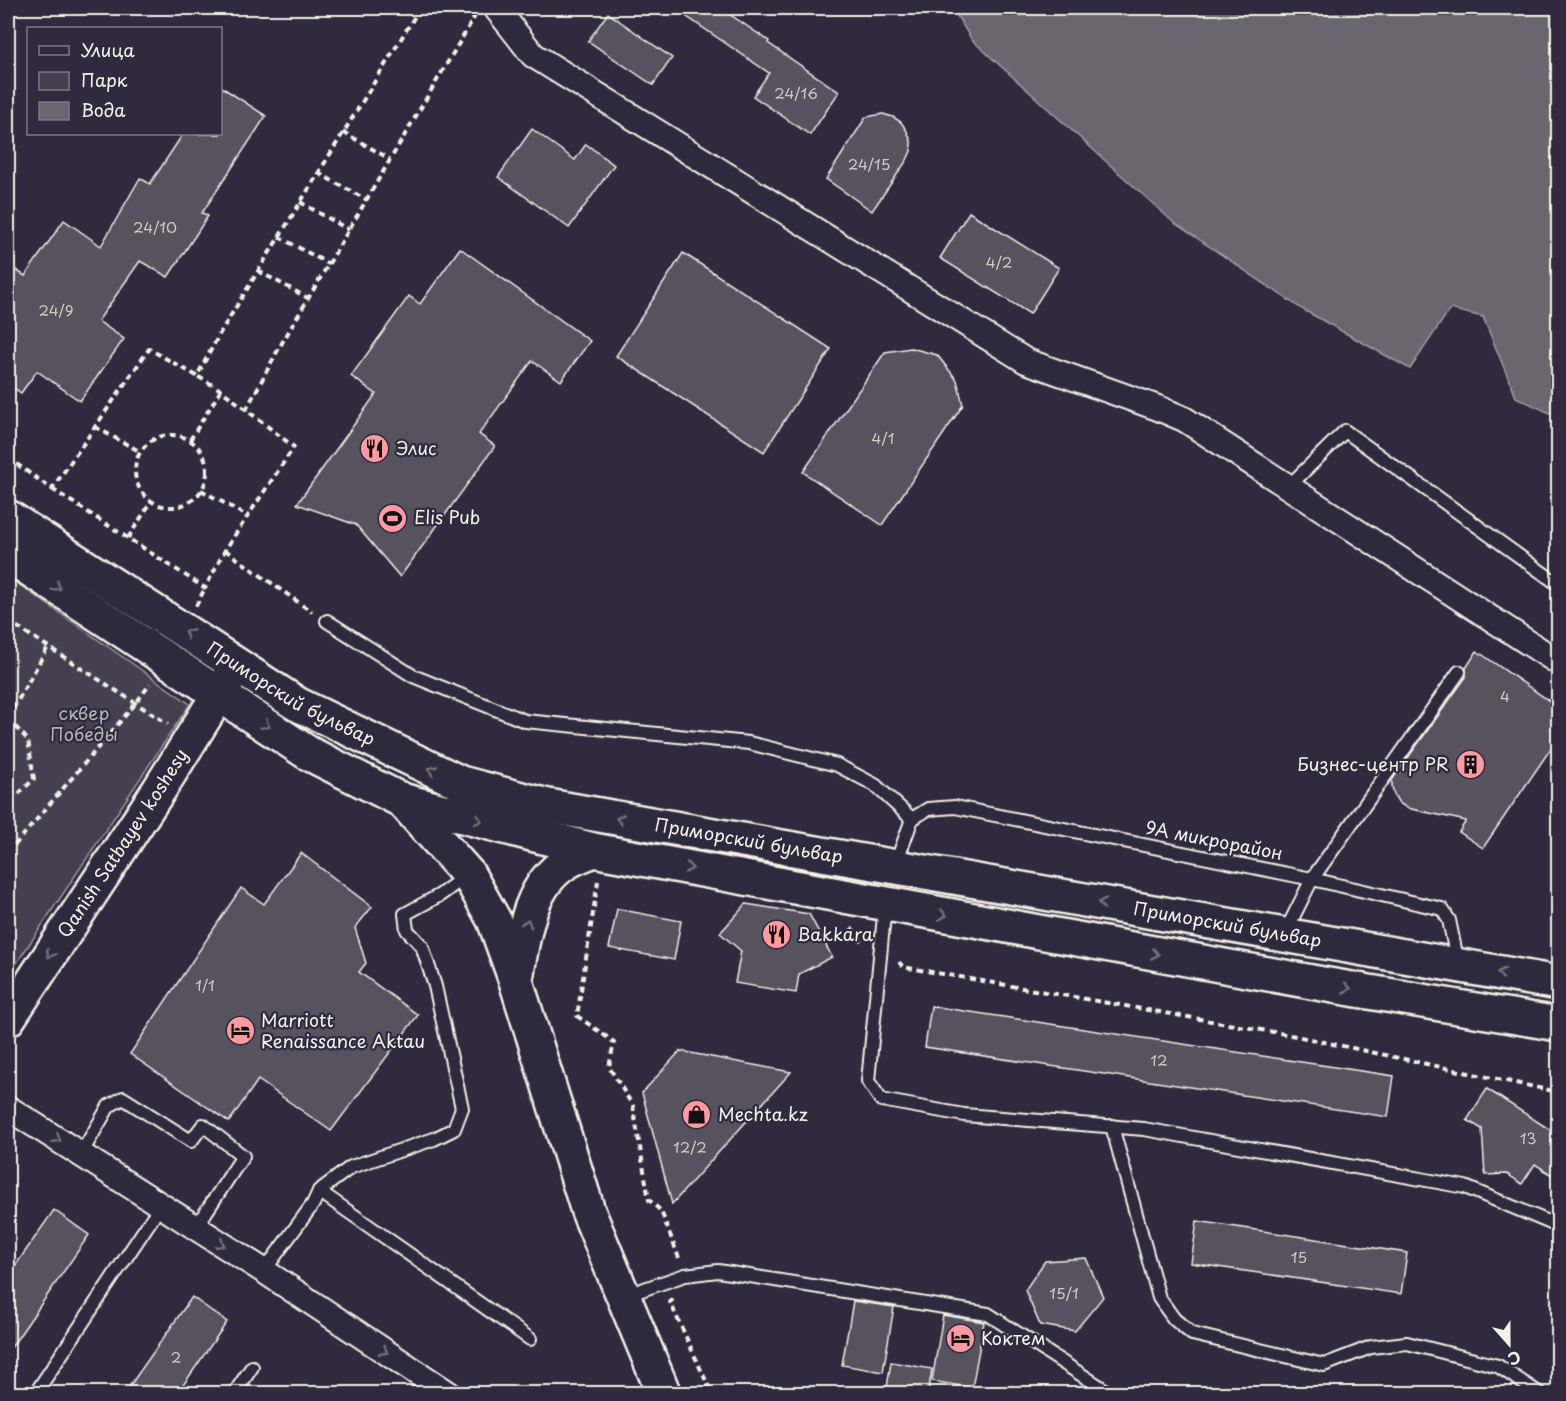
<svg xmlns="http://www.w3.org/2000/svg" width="1566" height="1401" viewBox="0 0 1566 1401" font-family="'Playpen Sans',sans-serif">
<rect width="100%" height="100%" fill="#2f2a3d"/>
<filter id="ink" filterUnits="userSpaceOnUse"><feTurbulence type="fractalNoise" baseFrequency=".0167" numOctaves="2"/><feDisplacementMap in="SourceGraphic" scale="12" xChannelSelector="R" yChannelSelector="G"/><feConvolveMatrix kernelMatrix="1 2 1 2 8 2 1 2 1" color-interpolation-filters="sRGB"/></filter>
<g filter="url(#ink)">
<!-- green -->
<path fill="#454050" stroke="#9c989c" stroke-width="1.5" d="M 8,577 L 190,704 L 8,976 Z"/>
<!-- water -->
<path fill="#6a6670" stroke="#a19ea0" stroke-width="1.5" d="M 952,8 L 1558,8 L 1558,417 L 1516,397 L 1483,317 L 1450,309 L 1410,369 L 1302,309 L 1173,222 L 972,40 Z"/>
<!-- building -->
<g fill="#56525f" stroke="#f4f1e8" stroke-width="1.5">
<path d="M 674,8 L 720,8 L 769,41 L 768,43 L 839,92 L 810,135 L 753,96 L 769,73 Z"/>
<path d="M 608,13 L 672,58 L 653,85 L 588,41 Z"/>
<path d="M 220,86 L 266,116 L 202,213 L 208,216 L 168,277 L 140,261 L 98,321 L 124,339 L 80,401 L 37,371 L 21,393 L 8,384 L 8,265 L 25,276 L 64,220 L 101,246 L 140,178 L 150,184 L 183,134 L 220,134 Z"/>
<path d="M 883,114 L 893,117 L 901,122 L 907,131 L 911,141 L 911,151 L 907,160 L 872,211 L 826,179 L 866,117 Z"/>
<path d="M 532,129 L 575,160 L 586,144 L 614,165 L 569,228 L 498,177 Z"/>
<path d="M 969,212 L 1059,268 L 1030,314 L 940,258 Z"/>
<path d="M 460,248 L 590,341 L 561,381 L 532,361 L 479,434 L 495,446 L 400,577 L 356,525 L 297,504 L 376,394 L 351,376 L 409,296 L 420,304 Z"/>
<path d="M 683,253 L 831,349 L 764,452 L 616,356 Z"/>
<path d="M 911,348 L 937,355 L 957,380 L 963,405 L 882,525 L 803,472 L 885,352 Z"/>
<path d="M 1477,651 L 1558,707 L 1558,738 L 1483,848 L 1459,832 L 1466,821 L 1407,808 L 1399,803 L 1394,795 L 1392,786 L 1392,780 L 1466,677 L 1466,668 Z"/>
<path d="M 301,853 L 372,907 L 355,928 L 366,963 L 359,972 L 418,1015 L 331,1131 L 258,1080 L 229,1122 L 130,1054 L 241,888 L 264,904 Z"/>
<path d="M 746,904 L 809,914 L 832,957 L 799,974 L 796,993 L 735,983 L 741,951 L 720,933 Z"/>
<path d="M 617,909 L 681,921 L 674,960 L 609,948 Z"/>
<path d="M 931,1006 L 1394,1076 L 1388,1117 L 925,1047 Z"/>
<path d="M 680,1051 L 791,1072 L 672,1204 L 642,1093 Z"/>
<path d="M 1487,1089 L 1558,1135 L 1558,1179 L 1535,1164 L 1522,1184 L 1507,1174 L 1485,1175 L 1482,1129 L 1467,1120 Z"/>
<path d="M 54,1210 L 89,1235 L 8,1352 L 8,1276 Z"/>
<path d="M 1197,1221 L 1407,1253 L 1401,1294 L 1191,1263 Z"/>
<path d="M 1086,1258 L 1103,1297 L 1075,1331 L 1040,1325 L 1025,1290 L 1045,1261 Z"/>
<path d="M 192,1297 L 227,1322 L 177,1394 L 124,1394 Z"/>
<path d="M 853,1301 L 894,1307 L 883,1372 L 842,1365 Z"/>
<path d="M 943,1315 L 984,1322 L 972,1388 L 932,1381 Z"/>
<path d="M 891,1362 L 932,1369 L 928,1394 L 886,1394 Z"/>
</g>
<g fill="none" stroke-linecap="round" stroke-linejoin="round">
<defs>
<g id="lane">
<path d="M 1288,487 L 1345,431 L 1558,584"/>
<path d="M 327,621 L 413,676 L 525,721 L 749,743 L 837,765 L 875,785 L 912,819"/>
<path d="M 895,866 L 912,819 L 928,809 L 955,807 L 1312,879 L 1459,672"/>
<path d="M 885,905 L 868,1081 L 881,1100 L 964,1115 L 1144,1129 L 1465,1187 L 1558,1226"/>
<path d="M 1285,933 L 1312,879 L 1442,909 L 1449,920 L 1458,964"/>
<path d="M 1112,1126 L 1159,1298 L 1174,1319 L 1192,1334 L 1324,1365 L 1371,1347 L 1407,1343 L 1498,1366 L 1540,1394"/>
<path d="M 81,1154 L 109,1106 L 123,1098 L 191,1141 L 203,1125 L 243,1156 L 196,1227"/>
<path d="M 319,1191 L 530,1339"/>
<path d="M 264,1271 L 313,1204 L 319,1191 L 351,1167 L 434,1139 L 454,1129 L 462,1108 L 435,986 L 422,946 L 407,930 L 405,914 L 440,895 L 467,875"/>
<path d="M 624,1296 L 685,1275 L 718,1271 L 988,1314 L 1111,1394"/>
<path d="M 35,1394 L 161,1205"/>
<path d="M 234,1394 L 252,1367"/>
</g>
<g id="street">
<path d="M 496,8 L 533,55 L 1026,361 L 1158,408 L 1184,419 L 1558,662"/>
<path d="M 8,1108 L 264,1271 L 449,1394"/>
</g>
<g id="secondary">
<path id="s1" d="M 8,517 L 297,704 L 461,783 L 548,806 L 1558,983"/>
<path d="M 8,555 L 308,753 L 401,800 L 593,850 L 1328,985 L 1558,1024"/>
<path d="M 401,799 L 468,874 L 494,920 L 516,981 L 588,1211 L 664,1394"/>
<path d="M 516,979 C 523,938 528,885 567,862 C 575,857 585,854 593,850"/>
<path id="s2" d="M 8,1019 L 159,790 L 231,675"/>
</g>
</defs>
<!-- lane casing -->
<use href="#lane" stroke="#f4f1e8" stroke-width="16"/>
<!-- street casing -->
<use href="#street" stroke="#f4f1e8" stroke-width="28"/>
<!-- secondary casing -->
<use href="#secondary" stroke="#f4f1e8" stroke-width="38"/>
<!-- path -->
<g stroke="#f4f1e8" stroke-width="4" stroke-dasharray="6 4.5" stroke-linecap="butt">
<path d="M 343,132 L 390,159"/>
<path d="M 318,173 L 367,200"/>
<path d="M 300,202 L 349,230"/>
<path d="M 279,237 L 329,264"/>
<path d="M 258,271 L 308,298"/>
<path d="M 246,410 L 279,348 L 475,16"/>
<path d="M 95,427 L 141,452"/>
<circle cx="171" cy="471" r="36"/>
<path d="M 190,440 L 221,390"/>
<path d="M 8,458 L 52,489 L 149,349 L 197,376 L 220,333 L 420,8"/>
<path d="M 52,489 L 205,588 L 225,550 L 294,447 L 221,390 L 197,376"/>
<path d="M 201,490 L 247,516"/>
<path d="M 128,538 L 151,502"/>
<path d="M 225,550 L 312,612"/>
<path d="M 196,606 L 205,588"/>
<path d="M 8,621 L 168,724"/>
<path d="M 8,718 L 48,647"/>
<path d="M 8,719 L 28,740 L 34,779 L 8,804"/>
<path d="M 8,853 L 136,703 L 150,684"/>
<path d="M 598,881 L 577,1016 L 614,1042 L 609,1067 L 633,1106 L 649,1200 L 661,1211 L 679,1258"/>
<path d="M 851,928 L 860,940 L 864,940"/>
<path d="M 899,962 L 903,967 L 1296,1036 L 1558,1092"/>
<path d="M 673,1299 L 670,1302 L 712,1394"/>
</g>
<!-- lane -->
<use href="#lane" stroke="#2f2a3d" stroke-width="12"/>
<!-- street -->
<use href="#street" stroke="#2f2a3d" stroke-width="24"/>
<!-- secondary -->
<use href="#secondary" stroke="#2f2a3d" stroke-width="33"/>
</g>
<!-- one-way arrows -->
<defs><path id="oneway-chevron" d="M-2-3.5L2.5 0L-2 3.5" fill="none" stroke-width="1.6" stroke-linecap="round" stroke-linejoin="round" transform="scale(1.5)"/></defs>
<g stroke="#747079">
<use href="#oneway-chevron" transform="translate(57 587) rotate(33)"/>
<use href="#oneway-chevron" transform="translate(188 633) rotate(-147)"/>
<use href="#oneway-chevron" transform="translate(266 725) rotate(34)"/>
<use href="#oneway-chevron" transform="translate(432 770) rotate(-155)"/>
<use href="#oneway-chevron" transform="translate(620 819) rotate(-170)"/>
<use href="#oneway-chevron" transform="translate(478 820) rotate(15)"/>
<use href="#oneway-chevron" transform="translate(689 868) rotate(10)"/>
<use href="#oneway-chevron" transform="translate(1102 903) rotate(-170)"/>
<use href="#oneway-chevron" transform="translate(943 915) rotate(10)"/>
<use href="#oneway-chevron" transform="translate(527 923) rotate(-72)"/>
<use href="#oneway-chevron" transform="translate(50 954) rotate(123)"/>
<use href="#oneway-chevron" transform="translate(1155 954) rotate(10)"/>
<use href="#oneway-chevron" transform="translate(1501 973) rotate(-170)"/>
<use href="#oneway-chevron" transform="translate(1347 988) rotate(10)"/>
<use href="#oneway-chevron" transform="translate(57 1139) rotate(32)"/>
<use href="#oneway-chevron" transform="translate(221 1244) rotate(32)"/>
<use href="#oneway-chevron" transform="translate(384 1351) rotate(33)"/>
</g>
</g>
<!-- icons -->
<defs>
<symbol id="restaurant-disc" viewBox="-11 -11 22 22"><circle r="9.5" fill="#ff9aa2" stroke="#2f2a3d"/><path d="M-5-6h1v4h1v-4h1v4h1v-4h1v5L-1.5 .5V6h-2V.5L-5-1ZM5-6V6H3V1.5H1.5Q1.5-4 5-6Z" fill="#111"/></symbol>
<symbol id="stadium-disc" viewBox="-11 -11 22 22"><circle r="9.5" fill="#ff9aa2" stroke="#2f2a3d"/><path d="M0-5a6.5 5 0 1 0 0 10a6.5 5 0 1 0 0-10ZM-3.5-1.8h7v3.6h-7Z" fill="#111"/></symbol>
<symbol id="building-disc" viewBox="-11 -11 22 22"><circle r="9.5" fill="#ff9aa2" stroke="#2f2a3d"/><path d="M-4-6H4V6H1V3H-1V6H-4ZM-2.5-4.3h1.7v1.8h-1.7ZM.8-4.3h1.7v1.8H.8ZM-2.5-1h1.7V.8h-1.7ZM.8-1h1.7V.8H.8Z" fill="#111"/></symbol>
<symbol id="hotel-disc" viewBox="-11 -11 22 22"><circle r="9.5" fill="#ff9aa2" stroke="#2f2a3d"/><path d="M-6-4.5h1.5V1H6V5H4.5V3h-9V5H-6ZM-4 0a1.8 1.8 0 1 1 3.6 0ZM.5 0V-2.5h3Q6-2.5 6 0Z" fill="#111"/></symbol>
<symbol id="shop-disc" viewBox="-11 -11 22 22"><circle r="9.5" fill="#ff9aa2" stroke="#2f2a3d"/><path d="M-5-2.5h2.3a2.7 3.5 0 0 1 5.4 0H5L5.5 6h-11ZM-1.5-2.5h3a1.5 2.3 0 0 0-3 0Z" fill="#111"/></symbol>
</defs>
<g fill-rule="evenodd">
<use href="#restaurant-disc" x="358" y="432" width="33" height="33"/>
<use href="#stadium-disc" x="376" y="502" width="33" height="33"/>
<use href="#building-disc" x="1454" y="748" width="33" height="33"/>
<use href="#restaurant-disc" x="760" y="918" width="33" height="33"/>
<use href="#hotel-disc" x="224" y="1014" width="33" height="33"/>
<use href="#shop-disc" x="680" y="1098" width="33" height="33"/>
<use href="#hotel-disc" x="944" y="1322" width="33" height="33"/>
</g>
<g text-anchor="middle" stroke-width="4.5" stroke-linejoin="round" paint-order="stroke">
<!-- number labels -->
<g font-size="15" fill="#ccc9c6">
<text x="796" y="99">24/16</text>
<text x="869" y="170">24/15</text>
<text x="155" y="233">24/10</text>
<text x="999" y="268">4/2</text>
<text x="56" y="316">24/9</text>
<text x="883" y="444">4/1</text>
<text x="1505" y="702">4</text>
<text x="205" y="991">1/1</text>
<text x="1159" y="1066">12</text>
<text x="1528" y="1144">13</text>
<text x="690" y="1153">12/2</text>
<text x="1299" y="1263">15</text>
<text x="1064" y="1299">15/1</text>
<text x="176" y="1363">2</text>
</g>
<!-- poi labels -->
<g font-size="18" fill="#f4f1e8" stroke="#2f2a3d" text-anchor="start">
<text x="396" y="455">Элис</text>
<text x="414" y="524">Elis Pub</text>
<text x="1449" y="771" text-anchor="end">Бизнес-центр PR</text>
<text x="797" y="941">Bakkara</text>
<text x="261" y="1027">Marriott<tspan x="261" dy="21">Renaissance Aktau</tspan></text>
<text x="718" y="1121">Mechta.kz</text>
<text x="981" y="1345">Коктем</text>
</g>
<!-- street labels -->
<g font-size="18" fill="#f4f1e8" stroke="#2f2a3d">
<text dy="6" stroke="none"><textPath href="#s1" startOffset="334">Приморский бульвар</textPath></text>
<text transform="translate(1214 841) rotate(11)" y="6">9А микрорайон</text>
<text dy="6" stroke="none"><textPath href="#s1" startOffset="820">Приморский бульвар</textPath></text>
<text dy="6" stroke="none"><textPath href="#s2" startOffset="210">Qanish Satbayev koshesy</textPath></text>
<text dy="6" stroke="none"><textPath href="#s1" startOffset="1306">Приморский бульвар</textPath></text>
</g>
<!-- park labels -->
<g font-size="18" fill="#b7b3b3" stroke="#2f2a3d">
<text x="84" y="720">сквер<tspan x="84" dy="21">Победы</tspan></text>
</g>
</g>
<!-- margin -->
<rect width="1566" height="1401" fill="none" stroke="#2f2a3d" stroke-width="30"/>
<rect x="15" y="15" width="1536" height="1371" fill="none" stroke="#f4f1e8" stroke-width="2" filter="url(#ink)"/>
<!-- legend -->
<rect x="27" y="27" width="195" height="108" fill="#2f2a3d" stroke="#7e7a81" stroke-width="1.5"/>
<rect x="39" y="46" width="30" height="9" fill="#2f2a3d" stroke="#7e7a81" stroke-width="1.5"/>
<text x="81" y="57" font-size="18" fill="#f4f1e8">Улица</text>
<rect x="39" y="72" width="30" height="18" fill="#454050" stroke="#7e7a81" stroke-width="1.5"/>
<text x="81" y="87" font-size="18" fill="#f4f1e8">Парк</text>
<rect x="39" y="102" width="30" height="18" fill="#6a6670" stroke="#7e7a81" stroke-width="1.5"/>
<text x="81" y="117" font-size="18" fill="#f4f1e8">Вода</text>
<!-- north arrow -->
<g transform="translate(1509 1344) rotate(159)" stroke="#2f2a3d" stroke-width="4.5" paint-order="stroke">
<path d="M0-4.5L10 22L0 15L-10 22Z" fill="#f4f1e8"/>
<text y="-9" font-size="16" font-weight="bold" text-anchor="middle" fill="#f4f1e8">С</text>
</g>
</svg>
